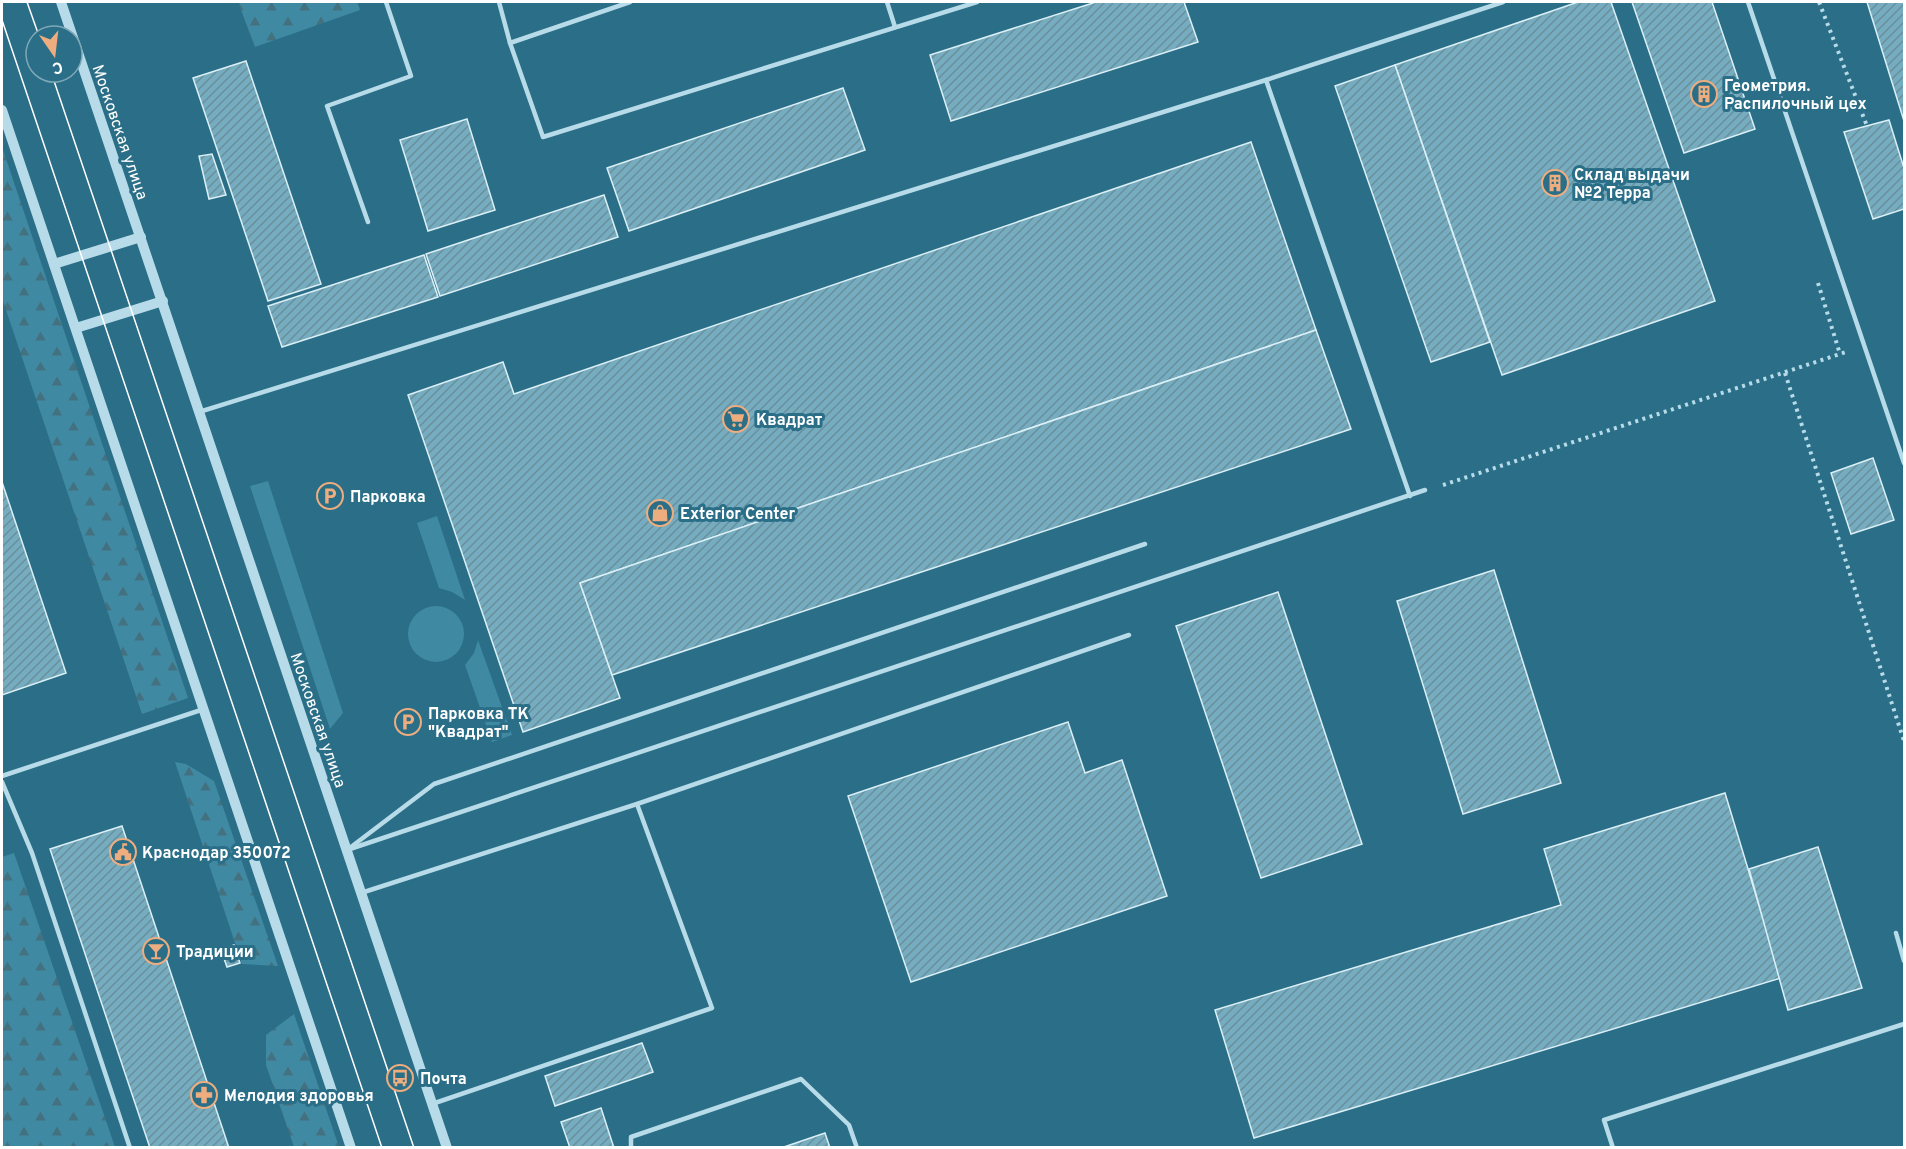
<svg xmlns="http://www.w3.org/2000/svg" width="1906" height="1149" viewBox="0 0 1906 1149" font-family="Overpass,sans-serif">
<defs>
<pattern id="forest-firs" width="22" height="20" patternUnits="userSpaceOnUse" patternTransform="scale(1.5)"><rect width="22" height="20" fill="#3f89a3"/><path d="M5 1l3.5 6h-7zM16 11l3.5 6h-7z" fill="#447180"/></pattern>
<pattern id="building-hatch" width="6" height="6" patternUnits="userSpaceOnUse" patternTransform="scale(1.5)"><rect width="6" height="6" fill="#76acbf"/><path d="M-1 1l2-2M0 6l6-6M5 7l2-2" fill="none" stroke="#698f9c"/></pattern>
</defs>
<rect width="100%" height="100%" fill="#2a6e87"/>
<!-- green -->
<g fill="#3f89a3">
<path d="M 268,481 L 343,713 L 330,729 L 250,486 Z"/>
<path d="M 437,516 L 465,600 L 452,592 L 439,588 L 417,523 Z"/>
<circle cx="436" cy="634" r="28"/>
<path d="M 478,640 L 512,735 L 492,742 L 465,665 L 474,653 Z"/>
</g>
<!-- forest -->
<g fill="url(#forest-firs)">
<path d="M 238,2 L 357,2 L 360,10 L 255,47 Z"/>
<path d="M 2,147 L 188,698 L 142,714 L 2,298 Z"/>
<path d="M 175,762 L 186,764 L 214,781 L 278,966 L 242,964 Z"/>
<path d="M 14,853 L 115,1147 L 2,1147 L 2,857 Z"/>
<path d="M 294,1014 L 339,1147 L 294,1147 L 266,1065 L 266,1035 Z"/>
</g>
<!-- building -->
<g fill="url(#building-hatch)" stroke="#daeff6" stroke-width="1.5">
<path d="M 1096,2 L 1184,2 L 1198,42 L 951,121 L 930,55 Z"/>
<path d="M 1578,2 L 1611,2 L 1715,301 L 1502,375 L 1395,65 Z"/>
<path d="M 1632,2 L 1712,2 L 1755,129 L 1684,153 Z"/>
<path d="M 1867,2 L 1904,2 L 1904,121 Z"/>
<path d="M 246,61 L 321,284 L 268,301 L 193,78 Z"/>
<path d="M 1395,65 L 1490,342 L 1431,362 L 1335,86 Z"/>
<path d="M 843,88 L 865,150 L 629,231 L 607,168 Z"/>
<path d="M 467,119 L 495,210 L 428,231 L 400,140 Z"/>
<path d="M 1889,120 L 1904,168 L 1904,209 L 1873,219 L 1844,132 Z"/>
<path d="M 1251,142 L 1316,330 L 580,583 L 620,698 L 523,732 L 408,395 L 503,362 L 514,394 Z"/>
<path d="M 212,154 L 226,195 L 209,199 L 199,156 Z"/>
<path d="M 604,195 L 618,237 L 440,296 L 426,254 Z"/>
<path d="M 424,255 L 438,297 L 282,347 L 268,306 Z"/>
<path d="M 1316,330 L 1351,429 L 612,675 L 580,583 Z"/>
<path d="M 1873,458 L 1894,520 L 1851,534 L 1831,473 Z"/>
<path d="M 2,482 L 66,673 L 2,695 Z"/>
<path d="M 1494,570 L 1561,783 L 1463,814 L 1397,601 Z"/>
<path d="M 1278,592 L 1362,844 L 1261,878 L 1176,626 Z"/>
<path d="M 1068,722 L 1085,773 L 1122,760 L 1167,896 L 911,982 L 848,796 Z"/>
<path d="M 1725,793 L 1781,978 L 1254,1138 L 1215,1010 L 1561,905 L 1544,849 Z"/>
<path d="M 122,826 L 130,850 L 229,1148 L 150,1148 L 50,849 Z"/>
<path d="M 1818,847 L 1862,988 L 1788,1010 L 1749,869 Z"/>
<path d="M 234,945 L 240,963 L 227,967 L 221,950 Z"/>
<path d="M 642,1043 L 653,1072 L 555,1106 L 545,1076 Z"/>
<path d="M 601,1108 L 614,1148 L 570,1148 L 561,1122 Z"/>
<path d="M 825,1133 L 830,1148 L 781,1148 Z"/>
</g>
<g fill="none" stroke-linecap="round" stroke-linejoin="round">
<!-- path -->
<g stroke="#b7dbe8" stroke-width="4" stroke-dasharray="3 4.5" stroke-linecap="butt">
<path d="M 1819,2 L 1867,126"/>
<path d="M 1818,283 L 1840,354"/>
<path d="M 1785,373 L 1904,741"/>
<path d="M 1443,485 L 1846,352"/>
</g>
<!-- service -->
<g stroke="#b7dbe8" stroke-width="4.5">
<path d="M 499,2 L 510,43"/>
<path d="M 630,2 L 510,43 L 543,137 L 977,2"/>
<path d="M 887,2 L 895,27"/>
<path d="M 1748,2 L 1904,463"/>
<path d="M 1266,80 L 1503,2"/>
<path d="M 368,222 L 327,106 L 411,76 L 386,2"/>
<path d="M 199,412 L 1266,80 L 1410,496"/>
<path d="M 2,776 L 204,709"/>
<path d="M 2,782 L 32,853 L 130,1148"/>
<path d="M 351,847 L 434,784 L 1145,544"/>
<path d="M 347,850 L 1425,490"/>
<path d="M 361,893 L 637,804 L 1129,635"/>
<path d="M 1896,933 L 1904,961"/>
<path d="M 432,1104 L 712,1008 L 637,804"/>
<path d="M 631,1148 L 631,1137 L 801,1079 L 849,1125 L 857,1148"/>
<path d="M 1613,1148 L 1604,1120 L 1904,1024"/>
</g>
<!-- tertiary -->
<g stroke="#b7dbe8" stroke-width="10">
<path d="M 61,2 L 447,1148"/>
<path d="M 2,110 L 351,1148"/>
<path d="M 54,264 L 141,237"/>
<path d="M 76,328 L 163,301"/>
</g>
<!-- tram -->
<g stroke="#fff" stroke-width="1.5">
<path d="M 27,2 L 39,36"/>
<path d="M 2,20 L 382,1148"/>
<path d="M 51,72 L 414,1148"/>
</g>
</g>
<!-- icons -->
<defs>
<symbol id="building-ring" viewBox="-11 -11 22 22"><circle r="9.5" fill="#2a6e87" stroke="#eead7f" stroke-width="1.5"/><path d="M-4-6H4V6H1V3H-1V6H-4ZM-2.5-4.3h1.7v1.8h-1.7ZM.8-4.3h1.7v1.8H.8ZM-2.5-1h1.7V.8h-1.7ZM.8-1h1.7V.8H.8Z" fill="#eead7f"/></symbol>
<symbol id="supermarket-ring" viewBox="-11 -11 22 22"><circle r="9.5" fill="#2a6e87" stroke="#eead7f" stroke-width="1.5"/><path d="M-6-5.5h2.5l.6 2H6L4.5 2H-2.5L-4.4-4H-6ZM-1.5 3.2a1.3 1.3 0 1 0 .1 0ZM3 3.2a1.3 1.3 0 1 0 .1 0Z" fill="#eead7f"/></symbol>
<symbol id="parking-ring" viewBox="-11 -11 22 22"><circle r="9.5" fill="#2a6e87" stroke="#eead7f" stroke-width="1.5"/><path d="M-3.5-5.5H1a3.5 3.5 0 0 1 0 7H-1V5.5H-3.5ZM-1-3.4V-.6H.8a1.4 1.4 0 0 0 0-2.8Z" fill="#eead7f"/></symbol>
<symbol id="shop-ring" viewBox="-11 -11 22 22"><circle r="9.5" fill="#2a6e87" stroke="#eead7f" stroke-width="1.5"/><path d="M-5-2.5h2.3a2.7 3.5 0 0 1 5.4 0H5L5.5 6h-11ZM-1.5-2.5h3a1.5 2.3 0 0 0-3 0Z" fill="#eead7f"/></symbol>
<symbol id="civic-ring" viewBox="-11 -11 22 22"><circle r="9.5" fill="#2a6e87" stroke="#eead7f" stroke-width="1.5"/><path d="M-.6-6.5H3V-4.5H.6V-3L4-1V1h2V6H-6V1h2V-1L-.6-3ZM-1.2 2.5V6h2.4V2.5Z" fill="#eead7f"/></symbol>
<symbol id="bar-ring" viewBox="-11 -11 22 22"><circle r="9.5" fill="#2a6e87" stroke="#eead7f" stroke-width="1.5"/><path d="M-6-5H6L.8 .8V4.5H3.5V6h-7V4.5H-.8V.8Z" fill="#eead7f"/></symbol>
<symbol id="bus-ring" viewBox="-11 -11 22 22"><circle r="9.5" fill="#2a6e87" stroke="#eead7f" stroke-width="1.5"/><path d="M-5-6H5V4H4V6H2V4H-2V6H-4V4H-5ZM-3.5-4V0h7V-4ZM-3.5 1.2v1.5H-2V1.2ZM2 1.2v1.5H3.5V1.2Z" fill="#eead7f"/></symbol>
<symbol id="pharmacy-ring" viewBox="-11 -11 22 22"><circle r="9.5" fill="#2a6e87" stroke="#eead7f" stroke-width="1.5"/><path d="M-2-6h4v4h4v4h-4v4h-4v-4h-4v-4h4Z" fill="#eead7f"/></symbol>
</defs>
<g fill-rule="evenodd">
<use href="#building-ring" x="1689" y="79" width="30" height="30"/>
<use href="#building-ring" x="1540" y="168" width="30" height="30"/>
<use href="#supermarket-ring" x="721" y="404" width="30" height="30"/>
<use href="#parking-ring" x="315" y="481" width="30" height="30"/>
<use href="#shop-ring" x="645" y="498" width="30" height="30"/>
<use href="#parking-ring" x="393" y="707" width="30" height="30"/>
<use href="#civic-ring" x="108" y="837" width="30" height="30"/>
<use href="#bar-ring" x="141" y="936" width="30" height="30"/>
<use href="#bus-ring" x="385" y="1063" width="30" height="30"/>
<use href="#pharmacy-ring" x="189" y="1080" width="30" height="30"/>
</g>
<g text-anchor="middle" stroke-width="6" stroke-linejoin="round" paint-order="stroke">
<!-- poi labels -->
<g font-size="16" font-weight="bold" fill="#fff" stroke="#2a6e87" text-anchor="start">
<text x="1724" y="91">Геометрия.<tspan x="1724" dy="18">Распилочный цех</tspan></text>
<text x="1574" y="180">Склад выдачи<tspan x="1574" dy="18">№2 Терра</tspan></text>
<text x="756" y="425">Квадрат</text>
<text x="350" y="502">Парковка</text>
<text x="680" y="519">Exterior Center</text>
<text x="428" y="719">Парковка ТК<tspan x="428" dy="18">"Квадрат"</tspan></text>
<text x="142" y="858">Краснодар 350072</text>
<text x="176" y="957">Традиции</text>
<text x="420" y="1084">Почта</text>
<text x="224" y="1101">Мелодия здоровья</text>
</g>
<!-- street labels -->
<g font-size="16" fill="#fff" stroke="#2a6e87">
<text transform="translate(121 132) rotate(71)" y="6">Московская улица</text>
<text transform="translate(319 720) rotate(71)" y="6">Московская улица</text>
</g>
</g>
<!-- border -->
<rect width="1906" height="1149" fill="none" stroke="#ffffff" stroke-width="6"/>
<!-- north arrow -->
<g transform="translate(54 54) rotate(166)"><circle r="28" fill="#2a6e87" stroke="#7fa8b7" stroke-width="1.5"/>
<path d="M0-4.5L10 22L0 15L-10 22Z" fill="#eead7f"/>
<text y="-9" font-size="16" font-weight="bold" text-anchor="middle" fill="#ffffff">С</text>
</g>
</svg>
